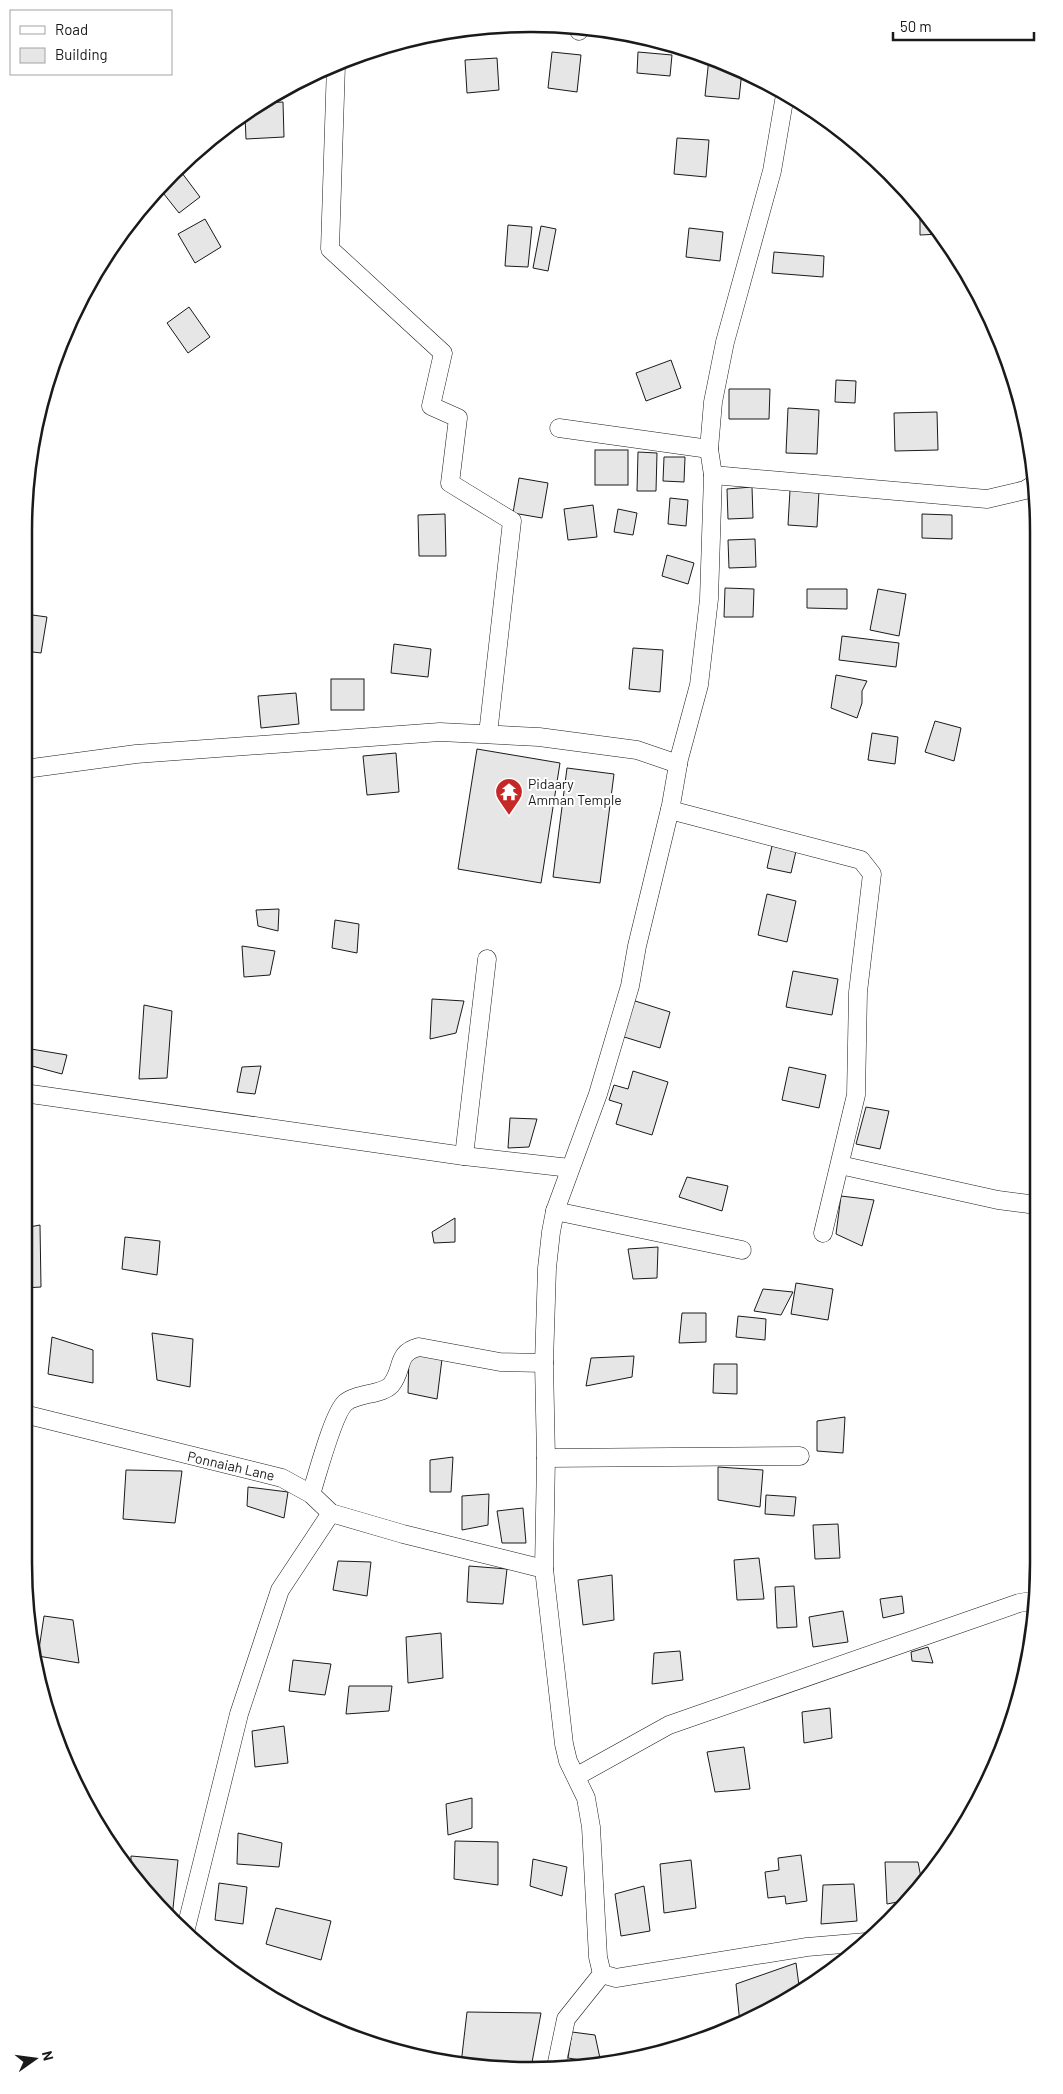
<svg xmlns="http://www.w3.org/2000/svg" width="1063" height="2094" viewBox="0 0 1063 2094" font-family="Barlow,sans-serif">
<rect width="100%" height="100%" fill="#fff"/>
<!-- building -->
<g fill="#e6e6e6" stroke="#1a1a1a">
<path d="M 552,52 L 581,55 L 577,92 L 548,88 Z"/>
<path d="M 638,52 L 672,55 L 670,76 L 637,73 Z"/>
<path d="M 497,58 L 499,90 L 467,93 L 465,60 Z"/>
<path d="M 709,58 L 742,71 L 739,99 L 705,96 Z"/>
<path d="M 283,102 L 284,137 L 246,139 L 245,115 L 262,103 Z"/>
<path d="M 677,138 L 709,140 L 706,177 L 674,174 Z"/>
<path d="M 179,169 L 200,197 L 179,213 L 160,189 Z"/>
<path d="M 927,214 L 934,223 L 941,234 L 920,235 L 920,215 Z"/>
<path d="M 205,219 L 221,247 L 195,263 L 178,234 Z"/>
<path d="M 508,225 L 532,227 L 528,267 L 505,266 Z"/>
<path d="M 541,226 L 556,229 L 548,271 L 533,268 Z"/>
<path d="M 689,228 L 723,232 L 720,261 L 686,257 Z"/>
<path d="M 774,252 L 824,256 L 823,277 L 772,273 Z"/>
<path d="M 189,307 L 210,337 L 188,353 L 167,323 Z"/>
<path d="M 671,360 L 681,388 L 646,401 L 636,373 Z"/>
<path d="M 836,380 L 856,381 L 855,403 L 835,402 Z"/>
<path d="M 729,389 L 770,389 L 769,419 L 729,419 Z"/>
<path d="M 788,408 L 819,410 L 817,454 L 786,453 Z"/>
<path d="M 937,412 L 938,450 L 895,451 L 894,413 Z"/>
<rect x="595" y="450" width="33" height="35"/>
<path d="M 638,452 L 657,453 L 656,491 L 637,491 Z"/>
<path d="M 664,457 L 685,457 L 684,482 L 663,481 Z"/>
<path d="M 519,478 L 548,483 L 542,518 L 513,513 Z"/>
<path d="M 752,487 L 753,518 L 728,519 L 727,489 Z"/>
<path d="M 790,490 L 819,491 L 817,527 L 788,525 Z"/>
<path d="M 670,498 L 688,500 L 686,526 L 668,524 Z"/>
<path d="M 593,505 L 597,537 L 568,540 L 564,509 Z"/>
<path d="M 618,509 L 637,513 L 633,535 L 614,532 Z"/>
<path d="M 445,514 L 446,556 L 419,556 L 418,515 Z"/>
<path d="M 922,514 L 952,515 L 952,539 L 922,538 Z"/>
<path d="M 755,539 L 756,567 L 729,568 L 728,540 Z"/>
<path d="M 667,555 L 694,563 L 688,584 L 662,576 Z"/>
<path d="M 725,588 L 754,589 L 753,617 L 724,617 Z"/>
<path d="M 807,589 L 847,589 L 847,609 L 807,608 Z"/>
<path d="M 878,589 L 906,594 L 899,636 L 870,630 Z"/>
<path d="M 25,614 L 47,617 L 41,653 L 25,651 Z"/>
<path d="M 842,636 L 899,643 L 896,667 L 839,660 Z"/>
<path d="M 394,644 L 431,649 L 428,677 L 391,673 Z"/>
<path d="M 633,648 L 663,650 L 660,692 L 629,689 Z"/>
<path d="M 836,675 L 867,681 L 862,691 L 862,703 L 857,718 L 831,708 Z"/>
<rect x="331" y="679" width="33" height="31"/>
<path d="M 296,693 L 299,724 L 261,728 L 258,696 Z"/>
<path d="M 935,721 L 961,728 L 954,761 L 925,752 Z"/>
<path d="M 872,733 L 898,737 L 895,764 L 868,760 Z"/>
<path d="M 477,749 L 560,763 L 541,883 L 458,869 Z"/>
<path d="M 396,753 L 399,792 L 367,795 L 363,756 Z"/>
<path d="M 567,768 L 614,774 L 600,883 L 553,877 Z"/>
<path d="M 772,846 L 796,851 L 791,873 L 767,868 Z"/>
<path d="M 767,894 L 796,901 L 787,942 L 758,935 Z"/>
<path d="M 279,909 L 278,931 L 258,926 L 256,910 Z"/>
<path d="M 335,920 L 359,924 L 357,953 L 332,948 Z"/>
<path d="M 242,946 L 275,951 L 270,975 L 244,977 Z"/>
<path d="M 793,971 L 838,979 L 832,1015 L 786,1007 Z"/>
<path d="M 432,999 L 464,1001 L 456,1033 L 430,1039 Z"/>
<path d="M 632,1000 L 670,1012 L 660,1048 L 621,1036 Z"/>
<path d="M 144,1005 L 172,1011 L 167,1078 L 139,1079 Z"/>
<path d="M 31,1049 L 67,1055 L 62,1074 L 32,1066 Z"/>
<path d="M 261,1066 L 255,1094 L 237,1092 L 242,1067 Z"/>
<path d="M 789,1067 L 826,1075 L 819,1108 L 782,1100 Z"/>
<path d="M 633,1071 L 668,1082 L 652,1135 L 616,1124 L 622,1104 L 609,1100 L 614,1085 L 628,1089 Z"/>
<path d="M 866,1107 L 889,1111 L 880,1149 L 856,1144 Z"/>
<path d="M 510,1118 L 537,1119 L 529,1147 L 508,1148 Z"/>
<path d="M 1037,1163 L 1037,1194 L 1032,1193 Z"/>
<path d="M 687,1177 L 728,1186 L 722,1211 L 679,1197 Z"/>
<path d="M 841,1196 L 874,1200 L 862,1246 L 836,1234 Z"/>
<path d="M 455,1218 L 455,1242 L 434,1243 L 432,1232 Z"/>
<path d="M 40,1225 L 41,1287 L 24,1288 L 24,1228 Z"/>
<path d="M 125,1237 L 160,1241 L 157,1275 L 122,1269 Z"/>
<path d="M 658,1247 L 657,1278 L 633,1279 L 628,1249 Z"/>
<path d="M 796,1283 L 833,1289 L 828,1320 L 791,1314 Z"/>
<path d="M 763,1289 L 793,1292 L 781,1315 L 754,1311 Z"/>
<path d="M 682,1313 L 706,1313 L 706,1342 L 679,1343 Z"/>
<path d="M 738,1316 L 766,1319 L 765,1340 L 736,1337 Z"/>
<path d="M 152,1333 L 193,1339 L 190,1387 L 157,1380 Z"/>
<path d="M 52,1337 L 93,1350 L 93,1383 L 48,1374 Z"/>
<path d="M 409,1353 L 442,1359 L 437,1399 L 408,1393 Z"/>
<path d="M 634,1356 L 632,1377 L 586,1386 L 591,1358 Z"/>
<path d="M 714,1364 L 737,1364 L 737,1394 L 713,1393 Z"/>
<path d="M 845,1417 L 843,1453 L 817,1451 L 817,1421 Z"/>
<path d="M 453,1457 L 451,1492 L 430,1492 L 430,1460 Z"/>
<path d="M 718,1467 L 763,1470 L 760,1507 L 718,1500 Z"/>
<path d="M 126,1470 L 182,1471 L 175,1523 L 123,1519 Z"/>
<path d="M 248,1487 L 288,1492 L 284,1518 L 247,1506 Z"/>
<path d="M 489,1494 L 488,1525 L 462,1530 L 462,1496 Z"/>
<path d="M 766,1495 L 796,1497 L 794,1516 L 765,1514 Z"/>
<path d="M 523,1508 L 526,1543 L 502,1543 L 497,1511 Z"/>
<path d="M 838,1524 L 840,1558 L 815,1559 L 813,1525 Z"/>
<path d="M 759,1558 L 764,1599 L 737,1600 L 734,1560 Z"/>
<path d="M 338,1561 L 371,1562 L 367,1596 L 333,1590 Z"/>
<path d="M 469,1566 L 507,1569 L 503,1604 L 467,1602 Z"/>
<path d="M 612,1575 L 614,1620 L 583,1625 L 578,1580 Z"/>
<path d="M 794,1586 L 797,1627 L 777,1628 L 775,1587 Z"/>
<path d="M 902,1596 L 904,1613 L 883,1618 L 880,1599 Z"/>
<path d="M 843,1611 L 848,1642 L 813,1647 L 809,1617 Z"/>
<path d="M 44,1616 L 73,1620 L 79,1663 L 38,1656 Z"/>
<path d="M 441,1633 L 443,1678 L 408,1683 L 406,1637 Z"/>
<path d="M 928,1647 L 933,1663 L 912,1661 L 911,1652 Z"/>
<path d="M 680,1651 L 683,1680 L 652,1684 L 654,1653 Z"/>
<path d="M 293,1660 L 331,1664 L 325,1695 L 289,1691 Z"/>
<path d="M 349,1686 L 392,1686 L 389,1711 L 346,1714 Z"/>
<path d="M 830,1708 L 832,1738 L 804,1743 L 802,1712 Z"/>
<path d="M 284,1726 L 288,1763 L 255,1767 L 252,1731 Z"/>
<path d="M 744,1747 L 750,1789 L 715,1792 L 707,1752 Z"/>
<path d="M 472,1798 L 472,1828 L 448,1835 L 446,1804 Z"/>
<path d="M 238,1833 L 282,1843 L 279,1867 L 237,1864 Z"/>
<path d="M 455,1841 L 498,1842 L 498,1885 L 454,1879 Z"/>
<path d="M 801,1855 L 807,1901 L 786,1904 L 785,1896 L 768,1898 L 765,1872 L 779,1870 L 778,1858 Z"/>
<path d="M 131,1856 L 178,1860 L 172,1918 L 131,1874 Z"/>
<path d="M 533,1859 L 567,1867 L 562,1896 L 530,1886 Z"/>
<path d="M 691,1860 L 696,1908 L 664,1913 L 660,1864 Z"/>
<path d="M 885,1862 L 918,1862 L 922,1883 L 908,1900 L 887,1904 Z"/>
<path d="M 219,1883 L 247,1887 L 243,1924 L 215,1920 Z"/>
<path d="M 854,1884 L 857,1921 L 821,1924 L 823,1885 Z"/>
<path d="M 644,1886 L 650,1931 L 621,1936 L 615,1894 Z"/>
<path d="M 276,1908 L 331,1921 L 321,1960 L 266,1944 Z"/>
<path d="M 796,1963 L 800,1993 L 756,2018 L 740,2024 L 736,1984 Z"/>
<path d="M 467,2012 L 541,2013 L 531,2068 L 499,2069 L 461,2064 Z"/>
<path d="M 572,2032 L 595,2035 L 601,2063 L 568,2058 Z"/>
</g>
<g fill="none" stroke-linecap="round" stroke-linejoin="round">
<defs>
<g id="street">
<path d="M 577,27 L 579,31"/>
<path d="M 336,65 L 330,249 L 443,353 L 431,406 L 458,418 L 450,483 L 512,521 L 488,734"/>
<path d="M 785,95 L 772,171 L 725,342 L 713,402 L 709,449 L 713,475 L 709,599 L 699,685 L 679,759 L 671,805 L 637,946 L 630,986 L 598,1094 L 555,1211 L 551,1232 L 547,1268 L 544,1363 L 546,1458 L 544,1569 L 564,1744 L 568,1761 L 586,1798 L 591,1827 L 598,1957 L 602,1974 L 616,1978 L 807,1947 L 866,1942"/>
<path d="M 559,428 L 709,449"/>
<path d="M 713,475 L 987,499 L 1025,490 L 1035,484"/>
<path d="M 25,769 L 136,754 L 440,732 L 539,737 L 637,750 L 678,764"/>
<path d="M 670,810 L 861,860 L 872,874 L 858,992 L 856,1095 L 823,1233"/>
<path d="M 24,1093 L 464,1156 L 570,1168"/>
<path d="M 464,1156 L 487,959"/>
<path d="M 840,1165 L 998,1200 L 1037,1205"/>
<path d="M 555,1211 L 742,1250"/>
<path d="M 24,1414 L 282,1478 L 311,1494 L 331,1513 L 403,1534 L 544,1569"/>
<path d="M 546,1458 L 800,1456"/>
<path d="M 311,1494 C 317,1476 333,1414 345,1403 C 356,1393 382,1395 391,1385 C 404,1370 395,1353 419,1347 L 500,1362 L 544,1363"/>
<path d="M 577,1776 L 669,1725 L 1019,1603 L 1037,1600"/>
<path d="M 185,1932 L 239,1714 L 280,1590 L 331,1513"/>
<path d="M 556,2067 L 566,2019 L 602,1974"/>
</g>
</defs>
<!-- street casing -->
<use href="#street" stroke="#1a1a1a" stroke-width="19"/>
<!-- street -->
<use href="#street" stroke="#fff" stroke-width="18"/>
</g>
<!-- icons -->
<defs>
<symbol id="temple-pin" viewBox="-11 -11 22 30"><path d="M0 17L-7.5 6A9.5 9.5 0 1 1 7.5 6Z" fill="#c62828" stroke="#fff"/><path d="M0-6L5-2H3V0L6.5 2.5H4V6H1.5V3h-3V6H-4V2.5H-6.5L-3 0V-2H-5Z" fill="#fff"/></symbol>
</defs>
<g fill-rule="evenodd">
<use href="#temple-pin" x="493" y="776" width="32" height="43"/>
</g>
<g text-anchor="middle" stroke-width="4" stroke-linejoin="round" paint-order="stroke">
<!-- poi labels -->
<g font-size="14" fill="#1a1a1a" stroke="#fff" text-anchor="start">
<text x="528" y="789">Pidaary<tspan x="528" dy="16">Amman Temple</tspan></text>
</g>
<!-- street labels -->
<g font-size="14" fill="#1a1a1a" stroke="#fff">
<text transform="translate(231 1466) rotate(13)" y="5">Ponnaiah Lane</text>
</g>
</g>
<!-- crop -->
<path d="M0 0H1063V2094H0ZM531 32H531A499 499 0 0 1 1030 531V1563A499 499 0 0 1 531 2062H531A499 499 0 0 1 32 1563V531A499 499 0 0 1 531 32Z" fill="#fff" fill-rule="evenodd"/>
<path fill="none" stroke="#1a1a1a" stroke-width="2.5" d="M531 32H531A499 499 0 0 1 1030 531V1563A499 499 0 0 1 531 2062H531A499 499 0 0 1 32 1563V531A499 499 0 0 1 531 32Z"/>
<!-- legend -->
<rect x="10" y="10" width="162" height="65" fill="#ffffff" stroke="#a3a3a3"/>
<rect x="20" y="26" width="25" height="8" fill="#ffffff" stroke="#a3a3a3"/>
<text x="55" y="35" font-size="15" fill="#1a1a1a">Road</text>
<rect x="20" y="48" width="25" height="15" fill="#e6e6e6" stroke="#a3a3a3"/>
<text x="55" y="60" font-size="15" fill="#1a1a1a">Building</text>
<!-- north arrow -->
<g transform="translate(35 2059) rotate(76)" stroke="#ffffff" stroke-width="4" paint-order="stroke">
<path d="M0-4L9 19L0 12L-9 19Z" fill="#1a1a1a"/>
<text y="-8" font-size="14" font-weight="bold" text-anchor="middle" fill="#1a1a1a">N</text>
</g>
<!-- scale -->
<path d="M893 32v8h141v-8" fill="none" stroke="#1a1a1a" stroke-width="2.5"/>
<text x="900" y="32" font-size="15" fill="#1a1a1a" stroke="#ffffff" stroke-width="4" paint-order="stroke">50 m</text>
</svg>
